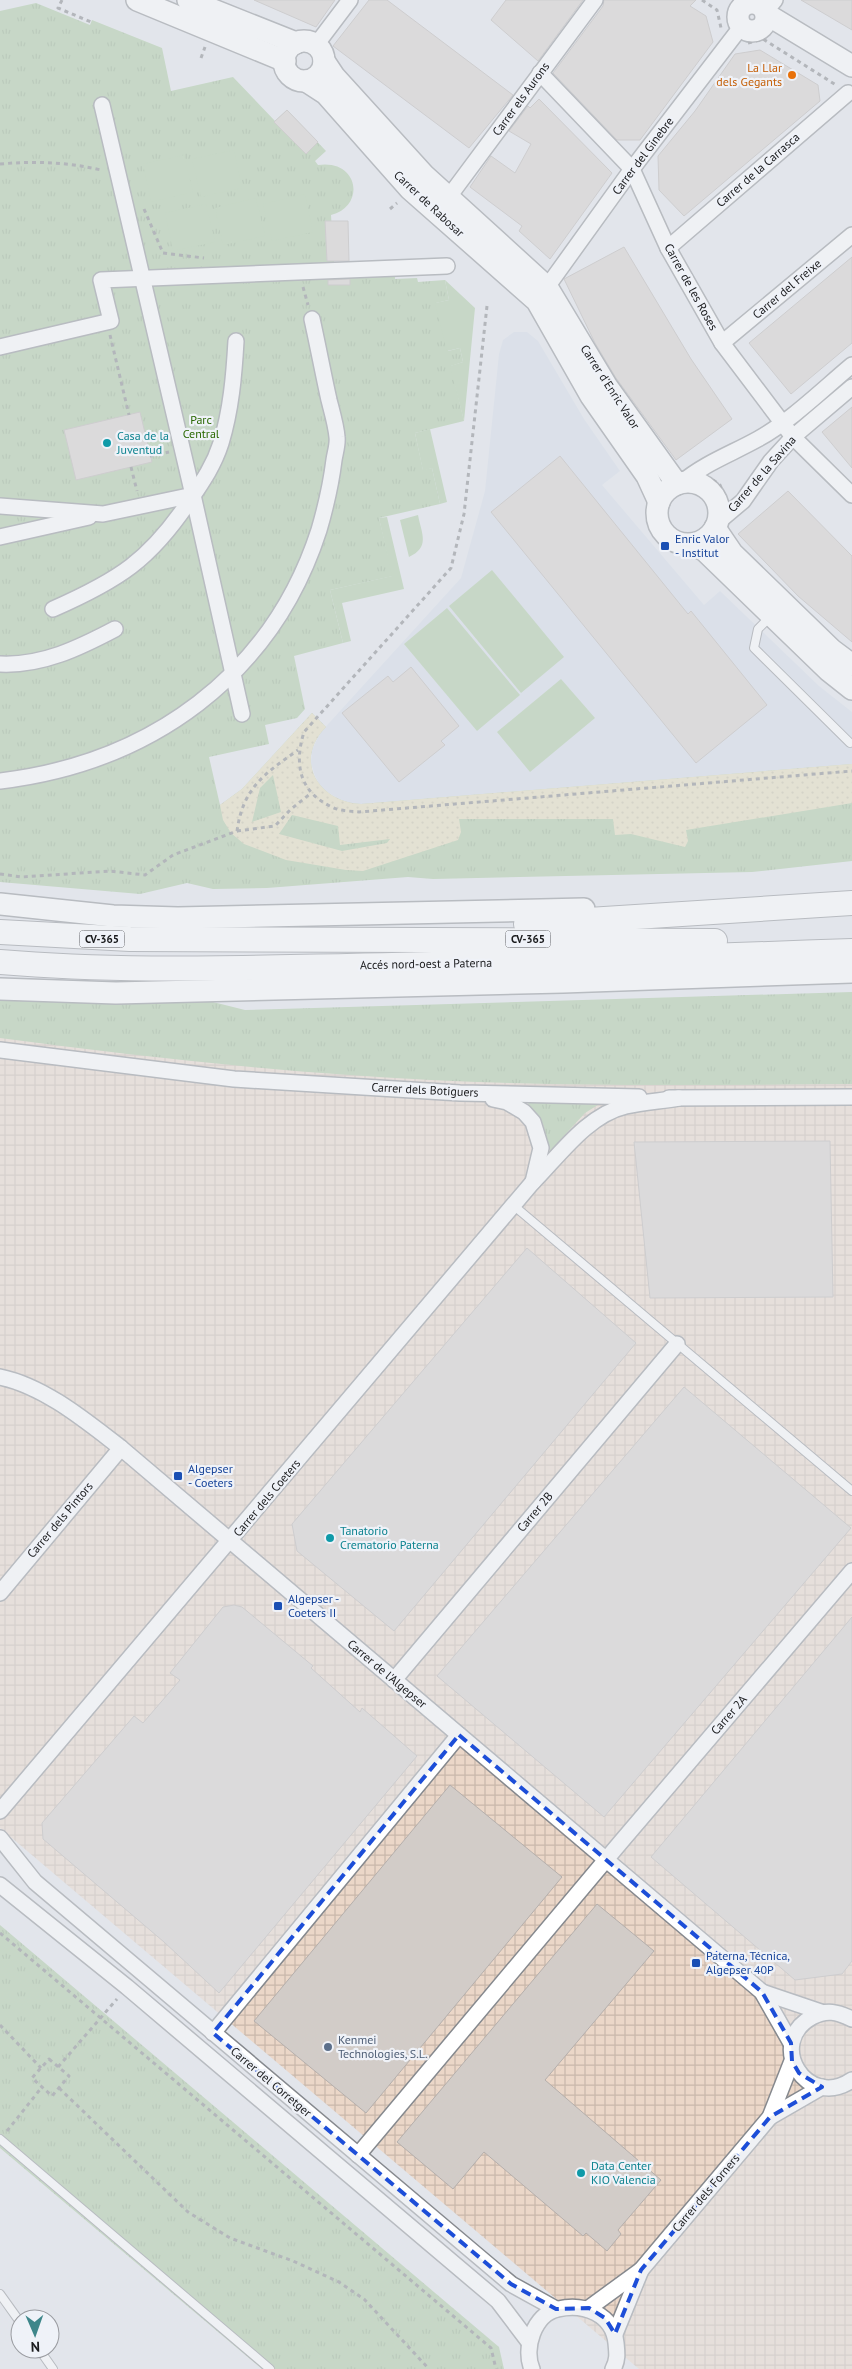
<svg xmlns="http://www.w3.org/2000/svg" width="852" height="2369" viewBox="0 0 852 2369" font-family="'PT Sans',sans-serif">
<defs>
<pattern id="industrial-grid" width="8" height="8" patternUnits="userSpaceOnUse" patternTransform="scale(1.25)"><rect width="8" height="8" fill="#ebd7c8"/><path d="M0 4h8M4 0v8" fill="none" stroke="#c9b8ab"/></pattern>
<pattern id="grass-tufts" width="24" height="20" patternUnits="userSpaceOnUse" patternTransform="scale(1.25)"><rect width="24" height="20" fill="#a6c69b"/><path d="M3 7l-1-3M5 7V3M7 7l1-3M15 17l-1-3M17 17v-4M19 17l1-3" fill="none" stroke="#8eaa85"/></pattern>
<pattern id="sand-dots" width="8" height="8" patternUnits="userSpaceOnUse" patternTransform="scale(1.25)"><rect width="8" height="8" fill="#e5dcb7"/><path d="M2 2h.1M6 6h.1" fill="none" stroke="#c4bc9d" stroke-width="1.8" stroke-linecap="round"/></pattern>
</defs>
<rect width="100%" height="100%" fill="#e2e5eb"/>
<!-- built -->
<path fill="#d3dae6" d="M 514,332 L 527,332 L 538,341 L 584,419 L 620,471 L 602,485 L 704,605 L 720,591 L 819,686 L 852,712 L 852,764 L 361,804 L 346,803 L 322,789 L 315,776 L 311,763 L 312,750 L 320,733 L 461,578 L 485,491 L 499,354 L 503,340 Z"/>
<!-- industrial -->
<path fill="url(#industrial-grid)" d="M 0,1020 L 852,1061 L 852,2369 L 639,2369 L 0,1828 Z"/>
<!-- grass -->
<g fill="url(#grass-tufts)">
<path d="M 36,3 L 90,25 L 92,20 L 162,48 L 171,91 L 233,77 L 275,121 L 287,110 L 326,151 L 315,161 L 318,165 C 359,159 366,206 331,215 L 335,277 L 395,275 L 395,279 L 417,278 L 418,282 L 445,280 L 449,300 L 436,303 L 448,351 L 460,348 L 463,362 L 451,366 L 464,421 L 415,433 L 423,470 L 432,468 L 440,504 L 379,518 L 393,576 L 330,590 L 343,643 L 294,656 L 305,709 L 297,718 L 265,725 L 269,744 L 209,757 L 220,805 L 242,789 L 312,713 L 326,727 C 293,760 318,802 361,804 L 852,764 L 852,861 L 752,872 L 433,879 L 408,877 L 267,888 L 213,889 L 187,883 L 140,894 L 0,882 L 0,11 Z"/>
<path d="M 852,992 L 852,1084 C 712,1085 571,1087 431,1080 C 287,1073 143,1057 0,1038 L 0,1001 L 205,1000 L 245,1010 Z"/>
<path d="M 530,1101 L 601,1103 L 585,1113 L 550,1151 L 543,1124 L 528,1103 Z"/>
<path d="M 0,1925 L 499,2347 L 504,2369 L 262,2369 L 0,2148 Z"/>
</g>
<!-- sand -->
<path fill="url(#sand-dots)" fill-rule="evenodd" d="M 312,713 L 326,727 C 293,760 318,802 361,804 L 852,764 L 852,803 L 686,830 L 688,841 L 685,847 L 631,834 L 615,835 L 613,819 L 459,819 L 461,832 L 458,840 L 363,871 L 346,870 L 286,860 L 244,844 L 231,833 L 223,820 L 220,805 L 242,789 ZM 273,775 L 281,812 L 252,822 L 260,788 ZM 292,815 L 338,826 L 340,845 L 390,839 L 387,843 L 342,851 L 279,834 Z"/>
<!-- garden -->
<g fill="#a6c69b">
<path d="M 234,150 L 242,188 L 201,197 L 192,159 Z"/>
<path d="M 184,155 L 193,192 L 151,202 L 143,164 Z"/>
<path d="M 305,194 L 313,232 L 272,241 L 263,204 Z"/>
<path d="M 256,198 L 265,236 L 223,245 L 215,208 Z"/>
<path d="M 206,204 L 215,242 L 173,251 L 165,213 Z"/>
<path d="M 445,280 L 475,308 L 464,421 L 450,366 L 463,362 L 460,348 L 447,351 L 435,303 L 449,300 Z"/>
<path d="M 430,429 L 447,502 L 440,504 L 432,468 L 423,471 L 415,433 Z"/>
<path d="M 418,515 C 422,535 430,547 409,557 L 400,520 Z"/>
<path d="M 387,517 L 404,589 L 342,603 L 351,641 L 343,643 L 330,590 L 392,576 L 379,518 Z"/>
<path d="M 492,570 L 564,657 L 521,693 L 449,606 Z"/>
<path d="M 447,608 L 520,695 L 477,731 L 404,644 Z"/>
<path d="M 561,679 L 595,718 L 530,772 L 497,732 Z"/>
</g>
<!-- building -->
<g fill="#d2ccc8" stroke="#b5afac">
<path d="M 254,0 L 335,0 L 316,27 Z"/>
<path d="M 369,0 L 387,0 L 513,95 L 469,148 L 333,46 Z"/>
<path d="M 506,0 L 583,0 L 538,61 L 491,20 Z"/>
<path d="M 604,0 L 696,0 L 690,6 L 706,16 L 713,42 L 640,140 L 617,140 L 553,73 L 603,6 Z"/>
<path d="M 801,0 L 852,0 L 852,30 Z"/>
<path d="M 760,50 L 818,85 L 820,101 L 684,216 L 659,190 L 658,156 L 695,111 L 735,54 Z"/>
<path d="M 539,99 L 612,173 L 550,259 L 519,231 L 522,226 L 470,187 L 491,156 L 515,173 L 531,144 L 509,131 L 528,106 L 530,108 Z"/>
<path d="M 287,110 L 318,142 L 306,154 L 274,122 Z"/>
<path d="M 325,221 L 348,221 L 349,261 L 327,261 Z"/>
<path d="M 624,247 L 691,359 L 732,419 L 676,460 L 616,378 L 595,343 L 564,279 Z"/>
<path d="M 852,257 L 852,343 L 791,394 L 749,343 Z"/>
<path d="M 350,279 L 350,285 L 328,285 L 328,280 Z"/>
<path d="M 852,407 L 852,468 L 822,432 Z"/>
<path d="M 140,412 L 152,462 L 76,480 L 64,430 Z"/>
<path d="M 560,456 L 688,614 L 691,611 L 767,705 L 696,763 L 491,512 Z"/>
<path d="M 788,491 L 852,556 L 852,642 L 798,596 L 738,534 Z"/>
<path d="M 411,667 L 459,726 L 441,741 L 445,745 L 399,782 L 342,713 L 388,676 L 393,682 Z"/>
<path d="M 830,1141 L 833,1297 L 650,1298 L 634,1142 Z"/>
<path d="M 527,1248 L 636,1343 L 394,1631 L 297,1551 L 292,1524 Z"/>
<path d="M 684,1387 L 851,1528 L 604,1817 L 437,1676 Z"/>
<path d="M 234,1605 L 242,1607 L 313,1666 L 311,1668 L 360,1712 L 362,1708 L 417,1756 L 219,1993 L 164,1942 L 43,1839 L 42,1823 L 134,1716 L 143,1723 L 180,1680 L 170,1673 L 223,1607 Z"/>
<path d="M 852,1617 L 852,1961 L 842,1974 L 795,1980 L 651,1857 Z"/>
<path d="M 450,1785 L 562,1877 L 366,2113 L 254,2021 Z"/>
<path d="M 597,1904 L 654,1951 L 545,2080 L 661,2180 L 618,2230 L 621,2234 L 607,2251 L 586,2233 L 583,2236 L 484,2152 L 453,2189 L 397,2142 Z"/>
</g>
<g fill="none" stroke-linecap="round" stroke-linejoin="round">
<defs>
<g id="lane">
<path d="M 770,617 L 758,629 L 754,648 L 850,743"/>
<path d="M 513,1205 L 852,1491"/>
<path d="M 0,2139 L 270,2369"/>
<path d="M 0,2294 L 20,2322"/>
<path d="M 39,2349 L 53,2369"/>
</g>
<g id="street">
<path d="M 765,12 L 775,0"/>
<path d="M 316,45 L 350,0"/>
<path d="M 540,73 L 632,169 L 668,248 L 722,343 L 793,437 L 852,495"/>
<path d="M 102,105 L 193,495 L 242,714"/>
<path d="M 448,198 L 595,0"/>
<path d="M 668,248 L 848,93"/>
<path d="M 547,287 L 632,169 L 741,27"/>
<path d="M 722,343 L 852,235"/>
<path d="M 0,347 L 111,321 L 101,280 L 447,266"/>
<path d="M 681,483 C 705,463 731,454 758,439 C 792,420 822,390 852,365"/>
<path d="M 0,506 L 103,514 L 193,495"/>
<path d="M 718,522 L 743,501 L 771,461 L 793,437 L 852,387"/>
<path d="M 0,537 L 89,517"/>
<path d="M 53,609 C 119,580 150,560 190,500 C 203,481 214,465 221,443 C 231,410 234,376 236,341"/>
<path d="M 0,664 C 42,666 79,648 115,629"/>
<path d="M 0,781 C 150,763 272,676 319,530 C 326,506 331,484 334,460 C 335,453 338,444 337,437 C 336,425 332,412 329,400 C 323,373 318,346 312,319"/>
<path d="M 0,1050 L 234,1079 L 460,1093 L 639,1097"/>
<path d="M 669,1098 L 852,1097"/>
<path d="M 493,1099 L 507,1102 L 524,1112 L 533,1122 L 541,1148 L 533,1182"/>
<path d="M 0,1377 C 44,1386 86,1421 121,1448 L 762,1992 L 791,2043"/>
<path d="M 0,1593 L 121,1448"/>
<path d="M 394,1680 L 677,1344"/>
<path d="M 0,1811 L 532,1183 C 559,1156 587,1115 626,1106 C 643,1102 662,1101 679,1098"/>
<path d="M 0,1838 L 35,1882 L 511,2284 L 556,2309"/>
<path d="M 0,1885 L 127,1987 L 498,2301 L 529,2342"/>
<path d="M 762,1992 L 821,2012"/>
<path d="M 852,2019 C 837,2012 827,2009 812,2017 C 765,2043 807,2111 852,2080"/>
<path d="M 213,2033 L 459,1735"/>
<path d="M 770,2117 L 822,2087"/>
<path d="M 358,2155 L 620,1843 L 852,1571"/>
<path d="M 589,2308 L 641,2270 L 770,2117 L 792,2061"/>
<path d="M 615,2334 L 641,2270"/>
<path d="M 532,2369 C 523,2349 534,2314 558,2309 C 584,2303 613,2314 616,2343 C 617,2353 618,2360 613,2369"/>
</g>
<g id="secondary">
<path d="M 137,0 L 285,61"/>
<path d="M 188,0 L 296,43"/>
<circle cx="752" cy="17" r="14"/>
<path d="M 766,14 L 852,66"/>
<circle cx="304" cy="61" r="20"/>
<path d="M 324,61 L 334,76 L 424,175 L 547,287 L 606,385 L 677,484"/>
<path d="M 306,81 L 326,94 L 410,189 L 537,301 L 591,396 L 647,476 L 659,502"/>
<circle cx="688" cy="513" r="31"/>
<path d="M 715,528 L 732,553 L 832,650 L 852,665"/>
<path d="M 693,544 L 705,551 L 828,670 L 852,689"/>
<path d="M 0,904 L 113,916 L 178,918 L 584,909"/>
<path d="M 0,989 L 116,993 L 563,982 L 852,972"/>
</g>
<g id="primary">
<path d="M 526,924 L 852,903"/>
<path d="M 0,932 L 130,939 L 715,941"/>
<path d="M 0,962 C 116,972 231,968 347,966 C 515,963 684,957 852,951"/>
</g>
</defs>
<!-- lane casing -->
<use href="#lane" stroke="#86898e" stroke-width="10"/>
<!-- street casing -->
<use href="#street" stroke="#86898e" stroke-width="18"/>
<!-- secondary casing -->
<use href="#secondary" stroke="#86898e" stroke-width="24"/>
<!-- primary casing -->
<use href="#primary" stroke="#86898e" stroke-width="26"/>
<!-- path -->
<g stroke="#7b7d81" stroke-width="3" stroke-dasharray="4 4" stroke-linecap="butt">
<path d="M 62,0 L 58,8 L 91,22"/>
<path d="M 702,0 L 717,10 L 721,28"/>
<path d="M 748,43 L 763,39 L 836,85"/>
<path d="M 201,58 L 205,47"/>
<path d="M 0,164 C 35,161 67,162 101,170"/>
<path d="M 144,209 L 163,253 L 204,258"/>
<path d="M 390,209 L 397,203"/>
<path d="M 303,287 L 308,305"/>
<path d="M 487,306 L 464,514 L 451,568 L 304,732 C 294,764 299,792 332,807 C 339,811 350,811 359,812 L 852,771"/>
<path d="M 110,335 L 129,415"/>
<path d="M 150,456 L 169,452"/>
<path d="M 131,467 L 137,491"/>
<path d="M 713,480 L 720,485 L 725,497"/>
<path d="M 237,831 L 275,826 L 290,810 L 311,793"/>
<path d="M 0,874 L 22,877 L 110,871 L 145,875 L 173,855 L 237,831 C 243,788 264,774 298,750"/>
<path d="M 0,1933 L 491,2348 L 496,2369"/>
<path d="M 0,2025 L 41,2068"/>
<path d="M 49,2059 L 69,2076 L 52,2096 L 32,2078 Z"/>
<path d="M 58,2067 L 117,1999"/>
<path d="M 59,2088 L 188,2212 L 230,2238 L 293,2261 L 339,2282 L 364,2299 L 429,2369"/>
<path d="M 7,2131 L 42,2087"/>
</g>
<!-- lane -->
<use href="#lane" stroke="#fff" stroke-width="8"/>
<!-- street -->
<use href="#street" stroke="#fff" stroke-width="15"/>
<!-- secondary -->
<use href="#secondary" stroke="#fff" stroke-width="21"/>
<!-- primary -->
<use href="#primary" stroke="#fff" stroke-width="24"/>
</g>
<!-- marked area -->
<path d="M0 0H852V2369H0ZM 459,1735 L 762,1992 L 791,2043 L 792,2061 L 799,2073 L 822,2087 L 770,2117 L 641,2270 L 615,2334 L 605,2318 L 589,2308 L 556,2309 L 511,2284 L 213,2033 Z" fill="#e2e5eb" fill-opacity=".55" fill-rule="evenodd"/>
<path fill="none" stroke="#1d4ed8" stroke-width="4" stroke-dasharray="10 6" stroke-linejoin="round" d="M 459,1735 L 762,1992 L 791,2043 L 792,2061 L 799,2073 L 822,2087 L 770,2117 L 641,2270 L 615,2334 L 605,2318 L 589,2308 L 556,2309 L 511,2284 L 213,2033 Z"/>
<!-- markers -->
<circle fill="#e8710a" stroke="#eff2f8" stroke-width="2" cx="792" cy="75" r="5"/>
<g fill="#0f9aa8" stroke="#eff2f8" stroke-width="2">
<circle cx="107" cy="443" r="5"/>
<circle cx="330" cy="1538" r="5"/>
<circle cx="581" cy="2173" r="5"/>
</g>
<g fill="#1a4fb4" stroke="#eff2f8" stroke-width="2">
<rect x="660" y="541" width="10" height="10" rx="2.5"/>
<rect x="173" y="1471" width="10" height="10" rx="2.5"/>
<rect x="273" y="1601" width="10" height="10" rx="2.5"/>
<rect x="691" y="1958" width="10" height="10" rx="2.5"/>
</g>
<circle fill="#5c6f8a" stroke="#eff2f8" stroke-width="2" cx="328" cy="2047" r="5"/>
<g text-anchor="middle" stroke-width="4.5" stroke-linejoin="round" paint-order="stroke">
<!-- shield labels -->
<g fill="#eff2f8" stroke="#5b5c5f" stroke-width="1">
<rect x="79.5" y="930.5" width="45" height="17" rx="4"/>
<rect x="505.5" y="930.5" width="45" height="17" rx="4"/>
</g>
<g font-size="11" font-weight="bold" fill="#1b1c1e">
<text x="102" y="943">CV-365</text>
<text x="528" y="943">CV-365</text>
</g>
<!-- food labels -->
<g font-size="12" fill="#c56008" stroke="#eff2f8" text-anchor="end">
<text x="782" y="72">La Llar<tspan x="782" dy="14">dels Gegants</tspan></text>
</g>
<!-- street labels -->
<g font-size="12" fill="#1b1c1e" stroke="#eff2f8">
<text transform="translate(521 99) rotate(-54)" y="4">Carrer els Aurons</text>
<text transform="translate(643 156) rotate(-53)" y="4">Carrer del Ginebre</text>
<text transform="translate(758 170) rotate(-41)" y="4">Carrer de la Carrasca</text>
<text transform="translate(429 204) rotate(43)" y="4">Carrer de Rabosar</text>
<text transform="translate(691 287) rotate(61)" y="4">Carrer de les Roses</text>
<text transform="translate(787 289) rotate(-40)" y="4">Carrer del Freixe</text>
<text transform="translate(610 387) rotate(57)" y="4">Carrer d'Enric Valor</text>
<text transform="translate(762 474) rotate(-49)" y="4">Carrer de la Savina</text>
<text transform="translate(426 964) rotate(-1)" y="4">Accés nord-oest a Paterna</text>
<text transform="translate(425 1090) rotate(3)" y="4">Carrer dels Botiguers</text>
<text transform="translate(267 1498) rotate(-50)" y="4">Carrer dels Coeters</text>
<text transform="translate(535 1512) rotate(-50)" y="4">Carrer 2B</text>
<text transform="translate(60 1520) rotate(-50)" y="4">Carrer dels Pintors</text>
<text transform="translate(387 1674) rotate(40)" y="4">Carrer de l'Algepser</text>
<text transform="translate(729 1715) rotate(-49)" y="4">Carrer 2A</text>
<text transform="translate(271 2082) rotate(40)" y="4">Carrer del Corretger</text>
<text transform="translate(706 2193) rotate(-50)" y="4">Carrer dels Forners</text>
</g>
<!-- park labels -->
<g font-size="12" fill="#2a6802" stroke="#eff2f8">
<text x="201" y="424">Parc<tspan x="201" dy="14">Central</tspan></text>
</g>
<!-- culture labels -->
<g font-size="12" fill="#0d838f" stroke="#eff2f8" text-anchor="start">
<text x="117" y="440">Casa de la<tspan x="117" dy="14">Juventud</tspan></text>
<text x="340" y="1535">Tanatorio<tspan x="340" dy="14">Crematorio Paterna</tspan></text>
<text x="591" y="2170">Data Center<tspan x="591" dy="14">KIO Valencia</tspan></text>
</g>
<!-- transit labels -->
<g font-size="12" fill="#164399" stroke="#eff2f8" text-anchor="start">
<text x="675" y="543">Enric Valor<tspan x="675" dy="14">- Institut</tspan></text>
<text x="188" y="1473">Algepser<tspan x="188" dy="14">- Coeters</tspan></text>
<text x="288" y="1603">Algepser -<tspan x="288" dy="14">Coeters II</tspan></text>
<text x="706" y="1960">Paterna, Técnica,<tspan x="706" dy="14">Algepser 40P</tspan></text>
</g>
<!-- service labels -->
<g font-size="12" fill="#4e5e75" stroke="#eff2f8" text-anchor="start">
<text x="338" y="2044">Kenmei<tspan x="338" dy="14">Technologies, S.L.</tspan></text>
</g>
</g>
<!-- north arrow -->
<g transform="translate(35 2334) rotate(178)"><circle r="24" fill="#eff2f8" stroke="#9a9ca1"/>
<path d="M0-4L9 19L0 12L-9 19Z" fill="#3e868a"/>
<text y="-8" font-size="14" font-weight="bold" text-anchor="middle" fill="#1b1c1e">N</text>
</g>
</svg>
